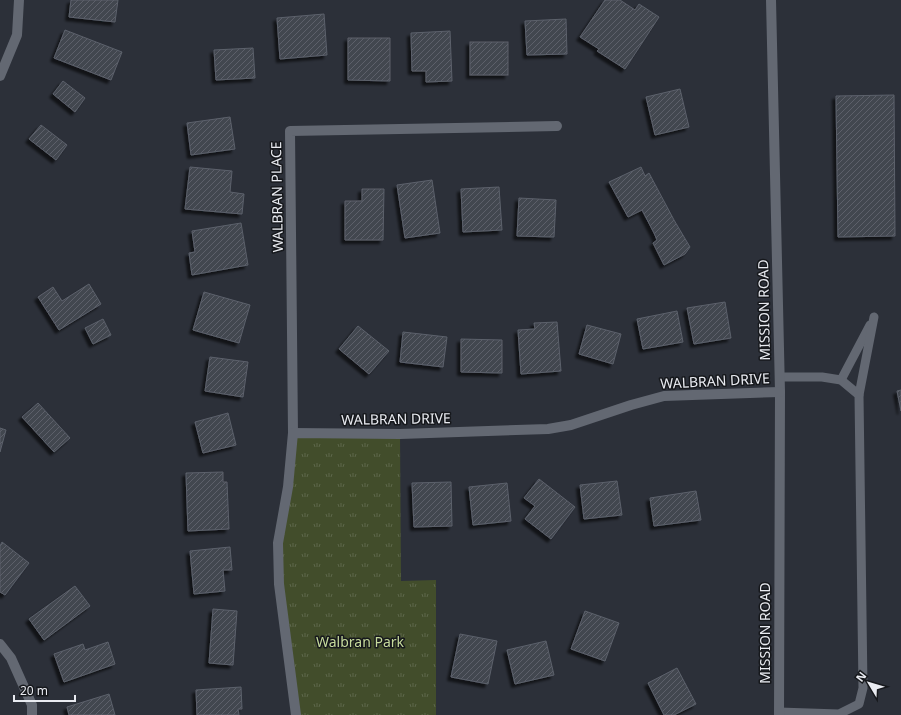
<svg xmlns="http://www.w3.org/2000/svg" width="901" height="715" viewBox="0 0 901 715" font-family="'Noto Sans',sans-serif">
<defs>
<pattern id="park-tufts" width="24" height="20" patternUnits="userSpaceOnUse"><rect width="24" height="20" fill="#424d2b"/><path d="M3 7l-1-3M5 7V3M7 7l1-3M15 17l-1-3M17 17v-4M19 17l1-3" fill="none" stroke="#5d674a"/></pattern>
<pattern id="building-hatch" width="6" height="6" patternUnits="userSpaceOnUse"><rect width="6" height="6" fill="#424650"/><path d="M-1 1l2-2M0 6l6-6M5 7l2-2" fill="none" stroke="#5d616a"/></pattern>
<filter id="shadow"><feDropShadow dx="-3.5" dy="3.5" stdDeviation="1" flood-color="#0009"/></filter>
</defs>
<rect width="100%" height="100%" fill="#2c3039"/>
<!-- park -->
<path fill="url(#park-tufts)" d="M 293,433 L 400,434 L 401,581 L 436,580 L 436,715 L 296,715 L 279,584 Z"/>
<!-- building -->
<g fill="url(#building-hatch)" stroke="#5c616b" filter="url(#shadow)">
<path d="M 71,0 L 118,0 L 115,22 L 69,17 Z"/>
<path d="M 605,0 L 620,0 L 635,10 L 639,4 L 659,17 L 625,69 L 597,51 L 599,49 L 580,37 Z"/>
<path d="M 324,14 L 327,55 L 280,59 L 277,18 Z"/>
<path d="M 566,19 L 567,54 L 527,55 L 525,21 Z"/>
<path d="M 65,30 L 122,52 L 111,80 L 54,58 Z"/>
<path d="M 450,31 L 452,81 L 426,82 L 426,71 L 412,71 L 411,33 Z"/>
<path d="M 348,38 L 390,38 L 390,81 L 348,80 Z"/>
<rect x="470" y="42" width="38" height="33"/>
<path d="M 253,48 L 255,78 L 216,80 L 214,50 Z"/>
<path d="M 63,81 L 85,98 L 75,112 L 53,94 Z"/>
<path d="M 680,89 L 689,127 L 655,135 L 646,97 Z"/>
<path d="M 894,95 L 895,236 L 838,237 L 836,96 Z"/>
<path d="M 230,117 L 235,149 L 191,155 L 187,123 Z"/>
<path d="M 41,125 L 67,145 L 56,160 L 29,139 Z"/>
<path d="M 190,167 L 232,171 L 230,192 L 244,194 L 242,214 L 185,209 Z"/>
<path d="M 641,167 L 645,176 L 649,173 L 674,220 L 690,247 L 685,254 L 664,265 L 653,243 L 657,240 L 654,233 L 642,210 L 628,217 L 609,182 Z"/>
<path d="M 432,180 L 440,233 L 405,238 L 397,185 Z"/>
<path d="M 499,187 L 502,230 L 463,232 L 461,189 Z"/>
<path d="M 362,189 L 384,189 L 383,240 L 345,240 L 345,201 L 362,201 Z"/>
<path d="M 519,198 L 556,200 L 554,237 L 517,236 Z"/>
<path d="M 241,223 L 248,265 L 192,275 L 189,253 L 195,252 L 192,231 Z"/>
<path d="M 89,284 L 101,304 L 59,330 L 38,297 L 53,287 L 62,301 Z"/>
<path d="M 204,292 L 250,305 L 239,343 L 193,330 Z"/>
<path d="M 725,302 L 731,338 L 694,344 L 687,308 Z"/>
<path d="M 677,311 L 683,342 L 643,349 L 637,319 Z"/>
<path d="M 103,319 L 111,335 L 93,344 L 85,328 Z"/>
<path d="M 557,322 L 561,371 L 521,374 L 518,330 L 535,329 L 534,323 Z"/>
<path d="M 587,325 L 621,334 L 613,364 L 579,354 Z"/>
<path d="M 358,326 L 389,351 L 369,374 L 339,349 Z"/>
<path d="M 403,332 L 447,337 L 443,367 L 400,362 Z"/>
<path d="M 461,339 L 502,340 L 502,373 L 461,372 Z"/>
<path d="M 210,357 L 248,362 L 243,397 L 205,391 Z"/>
<path d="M 901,390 L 901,411 L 897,391 Z"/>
<path d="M 38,403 L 70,438 L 54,452 L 22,417 Z"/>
<path d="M 228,413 L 236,445 L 203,453 L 195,422 Z"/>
<path d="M 0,428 L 6,430 L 0,452 Z"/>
<path d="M 223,472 L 223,482 L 227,482 L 229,529 L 188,531 L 186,473 Z"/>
<path d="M 539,479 L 575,507 L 551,539 L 525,519 L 535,506 L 524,498 Z"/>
<path d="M 617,481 L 622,515 L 584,519 L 580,485 Z"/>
<path d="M 451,482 L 452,526 L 414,527 L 412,483 Z"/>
<path d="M 507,483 L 511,521 L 473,525 L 469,487 Z"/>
<path d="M 696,491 L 701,520 L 654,526 L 650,498 Z"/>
<path d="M 2,542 L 29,563 L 5,595 L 0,592 L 0,546 Z"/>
<path d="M 230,547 L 232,570 L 223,570 L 225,591 L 194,594 L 190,551 Z"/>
<path d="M 75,586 L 90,606 L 44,640 L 29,619 Z"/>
<path d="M 213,609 L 237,611 L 233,665 L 209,663 Z"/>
<path d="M 585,611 L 619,623 L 605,661 L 571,649 Z"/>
<path d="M 460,634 L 497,641 L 488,684 L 451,677 Z"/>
<path d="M 546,641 L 554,675 L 515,684 L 507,650 Z"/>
<path d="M 108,642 L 115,664 L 64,682 L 54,654 L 83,644 L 85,650 Z"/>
<path d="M 677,668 L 696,704 L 674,715 L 664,715 L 648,683 Z"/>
<path d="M 241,687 L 242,709 L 238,709 L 239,715 L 197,715 L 196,690 Z"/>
<path d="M 109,694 L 115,715 L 69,715 L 67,707 Z"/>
</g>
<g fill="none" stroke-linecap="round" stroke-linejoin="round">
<!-- service -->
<g stroke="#636872" stroke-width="9">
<path d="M 841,380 L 870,325"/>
<path d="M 859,395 L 874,317"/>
<path d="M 779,712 L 839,714 L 859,704 L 863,688 L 859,395 L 841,380 L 822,377 L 780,377"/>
</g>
<!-- minor -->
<g stroke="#636872" stroke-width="10">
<path d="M 771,0 L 780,392 L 779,715"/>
<path d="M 0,76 L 17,35 L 19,0"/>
<path d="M 293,433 L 290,131 L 557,126"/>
<path d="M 0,644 L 11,658 L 32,705 L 32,715"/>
<path d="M 296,715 L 279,584 L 278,543 L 288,487 L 293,433 L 400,434 L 548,429 L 571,425 L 631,405 L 664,396 L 780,392"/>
</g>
</g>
<g text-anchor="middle" stroke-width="3" stroke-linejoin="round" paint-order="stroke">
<!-- street labels -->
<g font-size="14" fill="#e9ebf1" stroke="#16181c">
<text transform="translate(277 197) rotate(-91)" y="5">WALBRAN PLACE</text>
<text transform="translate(764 310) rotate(-91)" y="5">MISSION ROAD</text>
<text transform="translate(715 381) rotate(-3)" y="5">WALBRAN DRIVE</text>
<text transform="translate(396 419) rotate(-1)" y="5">WALBRAN DRIVE</text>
<text transform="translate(765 633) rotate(-90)" y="5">MISSION ROAD</text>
</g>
<!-- park labels -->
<g font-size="14" fill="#c6da9c" stroke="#16181c">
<text x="360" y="647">Walbran Park</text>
</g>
</g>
<!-- north arrow -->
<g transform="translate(869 683) rotate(308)" stroke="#16181c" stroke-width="3" paint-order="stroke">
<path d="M0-3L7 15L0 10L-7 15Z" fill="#e9ebf1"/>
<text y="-6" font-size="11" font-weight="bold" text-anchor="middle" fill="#e9ebf1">N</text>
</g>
<!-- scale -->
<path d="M14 695v6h61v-6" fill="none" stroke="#e9ebf1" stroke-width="2"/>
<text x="20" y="695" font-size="12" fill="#e9ebf1" stroke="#16181c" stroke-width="3" paint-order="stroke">20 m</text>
</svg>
